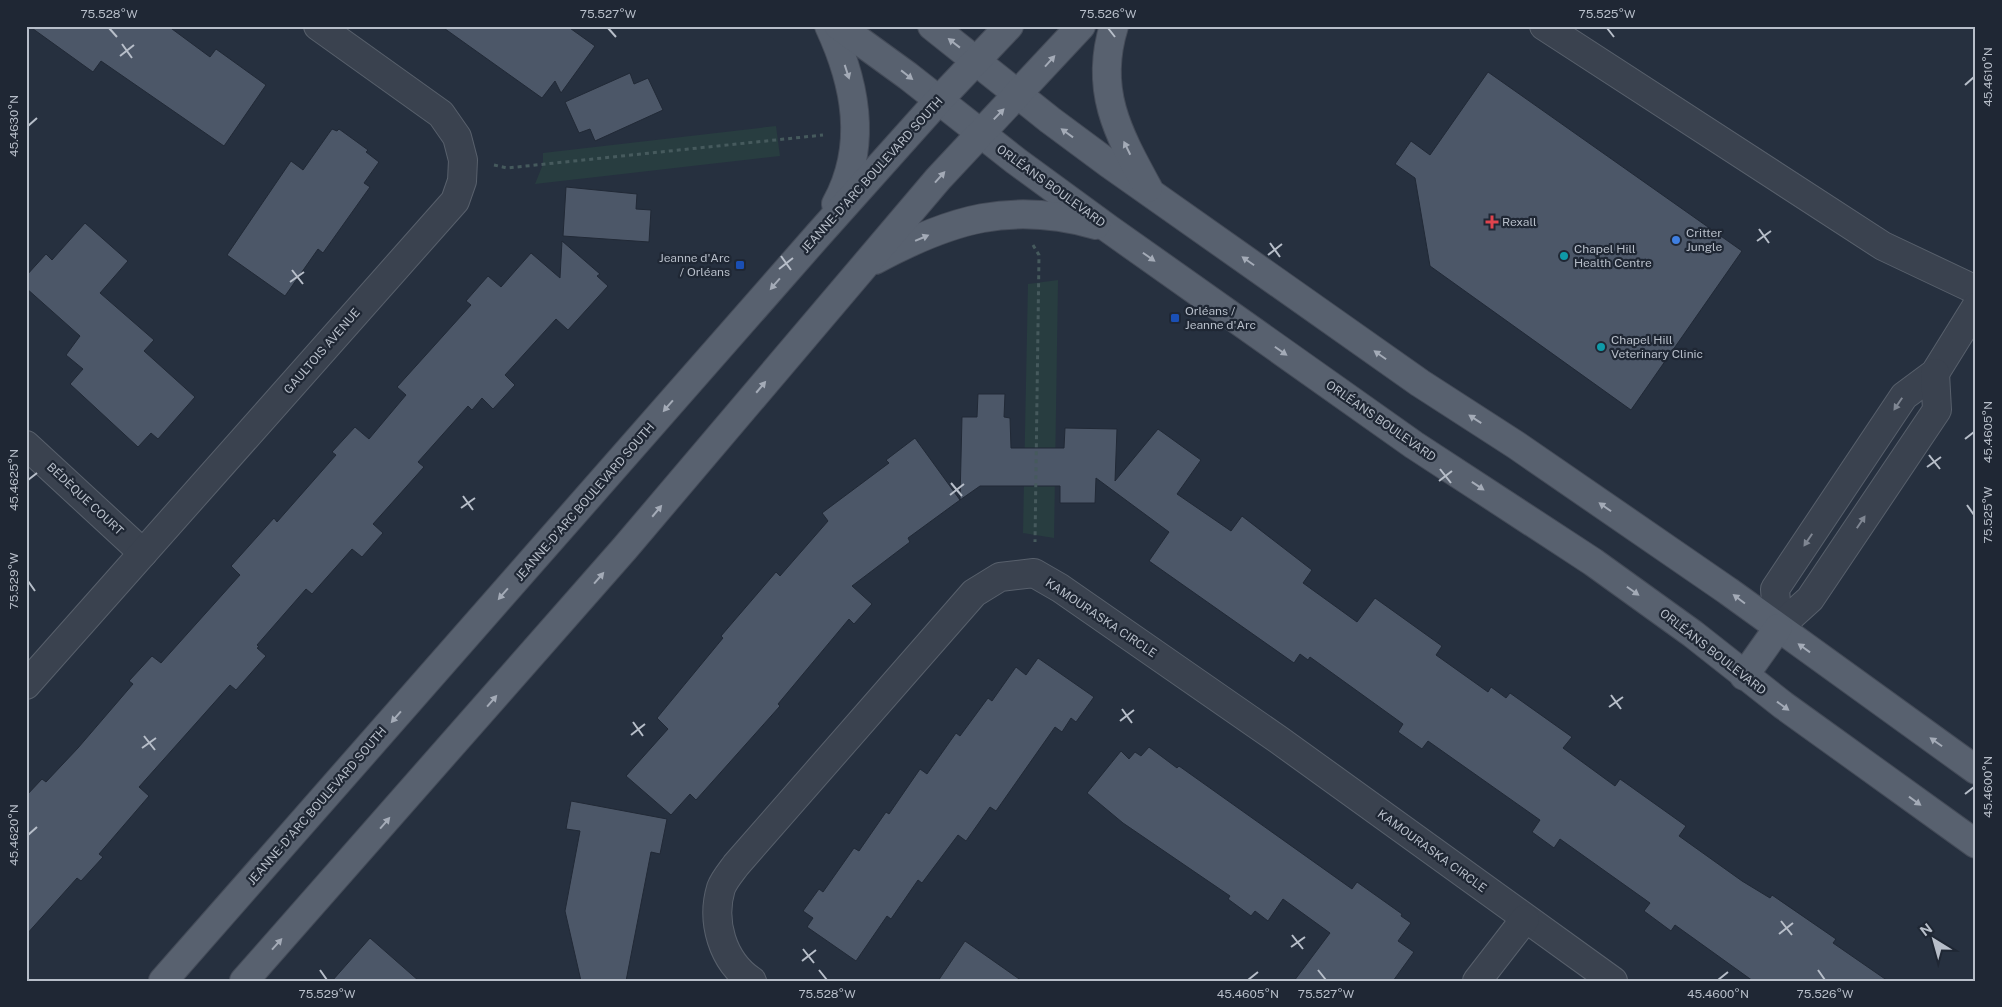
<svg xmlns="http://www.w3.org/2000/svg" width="2002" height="1007" viewBox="0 0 2002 1007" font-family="'Public Sans',sans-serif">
<rect width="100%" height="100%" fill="#26303f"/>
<!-- green -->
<g fill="#283d40">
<path d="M 776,126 L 780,156 L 535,184 L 543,164 L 543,153 Z"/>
<path d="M 1058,280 L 1054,538 L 1023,533 L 1028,284 Z"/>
</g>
<!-- building -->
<g fill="#4c5768" stroke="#212936">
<path d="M 29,26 L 168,26 L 210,57 L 216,49 L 266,85 L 224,146 L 101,61 L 93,72 Z"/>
<path d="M 441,26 L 567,26 L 595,46 L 561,93 L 555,81 L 542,98 Z"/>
<path d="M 1488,72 L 1742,251 L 1631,410 L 1430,266 L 1415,178 L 1395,164 L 1411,141 L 1430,155 Z"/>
<path d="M 630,73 L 634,84 L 648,78 L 663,110 L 595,141 L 590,129 L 579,133 L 565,102 Z"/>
<path d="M 332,129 L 337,131 L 339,129 L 368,150 L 366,152 L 379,162 L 364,183 L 370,187 L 323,253 L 318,249 L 285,296 L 227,255 L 291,161 L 303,170 Z"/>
<path d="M 566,187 L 637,194 L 636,209 L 651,210 L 649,242 L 563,236 Z"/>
<path d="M 85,223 L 128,261 L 100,293 L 154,340 L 144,351 L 195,397 L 158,439 L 151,433 L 138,447 L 70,384 L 83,369 L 66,355 L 80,336 L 26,288 L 26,276 L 46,254 L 52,260 Z"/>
<path d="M 562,241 L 600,274 L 597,276 L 608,286 L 568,330 L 556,319 L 505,375 L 515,385 L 493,409 L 482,398 L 472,410 L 468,406 L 418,462 L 424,467 L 373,524 L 383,533 L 362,557 L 352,549 L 312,594 L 306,589 L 257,645 L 259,647 L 257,648 L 266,656 L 236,690 L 230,685 L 139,787 L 149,796 L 99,854 L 103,857 L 81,881 L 77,878 L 26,935 L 26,796 L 42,779 L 46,782 L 78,748 L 133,684 L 129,681 L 152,656 L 161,663 L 240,575 L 231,566 L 274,518 L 277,522 L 336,455 L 332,452 L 355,427 L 369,439 L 406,395 L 397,387 L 471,305 L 466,301 L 488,276 L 501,287 L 531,253 L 560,278 Z"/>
<path d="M 978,394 L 1005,394 L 1004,417 L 1010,418 L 1011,448 L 1064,448 L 1065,428 L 1117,429 L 1115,481 L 1158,429 L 1201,460 L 1177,494 L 1231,531 L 1242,516 L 1312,570 L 1303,583 L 1357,622 L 1375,598 L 1442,646 L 1436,655 L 1488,692 L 1491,687 L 1506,698 L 1510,693 L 1572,737 L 1563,748 L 1615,786 L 1620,779 L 1686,826 L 1679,836 L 1742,881 L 1770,898 L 1772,895 L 1836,939 L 1833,943 L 1888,981 L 1753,981 L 1675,925 L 1671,931 L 1644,911 L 1650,903 L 1560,839 L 1554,848 L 1532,832 L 1540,820 L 1428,741 L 1422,749 L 1398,732 L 1403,724 L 1310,657 L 1308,660 L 1300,654 L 1294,663 L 1149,561 L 1169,532 L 1096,478 L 1095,503 L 1060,503 L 1060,486 L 980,486 L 960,500 L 962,417 L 977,417 Z"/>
<path d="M 915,438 L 960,500 L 908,538 L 910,542 L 852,586 L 872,604 L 854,624 L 849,619 L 778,704 L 780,706 L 696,800 L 690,794 L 671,815 L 626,776 L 668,729 L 657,718 L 723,638 L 721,636 L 776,572 L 780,576 L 828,521 L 822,513 L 889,463 L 886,460 Z"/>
<path d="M 1038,658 L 1094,697 L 1076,722 L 1071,718 L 1062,732 L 1055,727 L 996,811 L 990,807 L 966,841 L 958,835 L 922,883 L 918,880 L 891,919 L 887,916 L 856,961 L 807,927 L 813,918 L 803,911 L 819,889 L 823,892 L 854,848 L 859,851 L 886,812 L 889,814 L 920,769 L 927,774 L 956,733 L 960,736 L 988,698 L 992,701 L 1016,667 L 1026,675 Z"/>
<path d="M 1149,747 L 1177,768 L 1179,766 L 1352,889 L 1357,882 L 1402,914 L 1401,916 L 1411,923 L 1398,941 L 1414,952 L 1393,981 L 1294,981 L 1330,933 L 1283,899 L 1268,921 L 1255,911 L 1251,916 L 1228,899 L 1230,896 L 1123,823 L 1087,793 L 1121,751 L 1129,759 L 1135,752 L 1141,756 Z"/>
<path d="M 571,801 L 667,819 L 660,854 L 651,852 L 626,981 L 581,981 L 565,911 L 580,831 L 566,829 Z"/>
<path d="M 370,938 L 419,981 L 332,981 Z"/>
<path d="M 965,941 L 1022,981 L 938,981 Z"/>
</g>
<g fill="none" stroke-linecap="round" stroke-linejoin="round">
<defs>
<g id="minor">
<path d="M 1544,26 L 1883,246 L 1976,290"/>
<path d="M 26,445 L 143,553"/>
<path d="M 1778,628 L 1775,589 L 1904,396 L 1935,373 L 1976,307"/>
<path d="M 1778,628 L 1810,599 L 1937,410 L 1935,373"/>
<path d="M 26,685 L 455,201 L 462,181 L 463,160 L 457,137 L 441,114 L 318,26"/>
<path d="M 752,981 C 722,961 711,921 721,888 C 724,880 731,872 736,865 L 974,593 L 1000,577 L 1034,573 L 1060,588 L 1279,740 L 1613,981"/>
<path d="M 1477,981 L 1525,919"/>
</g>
<g id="major">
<path d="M 829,26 C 856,84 868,146 836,204"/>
<path d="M 839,26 L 908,76 L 1016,161 L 1109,229 L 1414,445 L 1593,562 L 1693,634 L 1783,705 L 1976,844"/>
<path d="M 932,26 L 1050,120 L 1108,163 L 1420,383 L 1516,445 L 1728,591 L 1976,770"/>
<path d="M 1114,26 C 1094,90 1118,133 1148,188"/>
<path d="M 875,260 C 951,219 1011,201 1096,225"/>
<path d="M 1744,676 L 1778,628"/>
<path d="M 163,981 L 819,234 L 938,101 L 1009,26"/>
<path d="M 244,981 L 625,548 L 938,179 L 1081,26"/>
</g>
</defs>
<!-- minor casing -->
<use href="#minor" stroke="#58606c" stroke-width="30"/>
<!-- major casing -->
<use href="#major" stroke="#444b58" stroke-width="30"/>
<!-- path -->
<g stroke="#465a5d" stroke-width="3" stroke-dasharray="4 4" stroke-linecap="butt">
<path d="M 494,165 L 507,168 L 823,135"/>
<path d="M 1033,245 L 1039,255 L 1035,542"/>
</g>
<!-- minor -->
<use href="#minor" stroke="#3a424f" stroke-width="28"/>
<!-- major -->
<use href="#major" stroke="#58616f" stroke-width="28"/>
</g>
<!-- one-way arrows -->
<defs><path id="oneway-solid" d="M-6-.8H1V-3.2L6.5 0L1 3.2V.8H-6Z" transform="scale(1.25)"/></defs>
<g fill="#a4abb7">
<use href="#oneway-solid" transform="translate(954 43) rotate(-142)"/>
<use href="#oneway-solid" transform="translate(1050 61) rotate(-48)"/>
<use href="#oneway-solid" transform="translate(847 72) rotate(72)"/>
<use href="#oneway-solid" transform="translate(907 75) rotate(38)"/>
<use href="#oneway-solid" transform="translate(999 114) rotate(-46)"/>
<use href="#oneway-solid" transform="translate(1067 133) rotate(-144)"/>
<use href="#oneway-solid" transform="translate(1127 148) rotate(-116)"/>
<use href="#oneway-solid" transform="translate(940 177) rotate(-48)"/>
<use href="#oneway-solid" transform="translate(922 238) rotate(-23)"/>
<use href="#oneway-solid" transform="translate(1149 257) rotate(35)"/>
<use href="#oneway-solid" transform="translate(1248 261) rotate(-145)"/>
<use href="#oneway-solid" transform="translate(775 284) rotate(131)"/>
<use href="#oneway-solid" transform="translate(1281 351) rotate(35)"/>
<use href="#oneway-solid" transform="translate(1380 355) rotate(-145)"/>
<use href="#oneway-solid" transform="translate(761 387) rotate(-50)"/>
<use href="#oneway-solid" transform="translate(668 406) rotate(131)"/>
<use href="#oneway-solid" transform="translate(1475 419) rotate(-147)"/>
<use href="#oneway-solid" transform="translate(1478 486) rotate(34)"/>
<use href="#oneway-solid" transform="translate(1605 507) rotate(-145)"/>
<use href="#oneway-solid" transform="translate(657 511) rotate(-50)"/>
<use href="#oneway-solid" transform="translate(599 578) rotate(-49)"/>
<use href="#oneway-solid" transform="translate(1633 591) rotate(35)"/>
<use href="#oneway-solid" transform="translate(503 594) rotate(131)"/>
<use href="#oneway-solid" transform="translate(1739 599) rotate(-143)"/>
<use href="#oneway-solid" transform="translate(1804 648) rotate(-144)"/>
<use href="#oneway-solid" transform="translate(492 701) rotate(-49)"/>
<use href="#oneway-solid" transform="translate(1783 706) rotate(36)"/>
<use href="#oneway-solid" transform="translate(396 717) rotate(131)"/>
<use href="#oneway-solid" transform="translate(1936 742) rotate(-145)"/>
<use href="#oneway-solid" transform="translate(1915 801) rotate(36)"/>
<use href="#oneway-solid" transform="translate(385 823) rotate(-49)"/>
<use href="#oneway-solid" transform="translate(277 944) rotate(-48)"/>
</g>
<g fill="#7f8692">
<use href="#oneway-solid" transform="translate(1898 404) rotate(124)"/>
<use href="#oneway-solid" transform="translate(1861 522) rotate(-56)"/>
<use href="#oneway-solid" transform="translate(1808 540) rotate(124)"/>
</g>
<!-- ticks -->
<path fill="none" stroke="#b7bec9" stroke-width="2" d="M 109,28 L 117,37M 608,28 L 616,37M 1108,28 L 1115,37M 1607,28 L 1614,37M 122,44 L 132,58M 120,56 L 134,45M 1965,85 L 1974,77M 28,126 L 37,118M 1759,229 L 1769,243M 1757,241 L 1771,231M 1270,243 L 1280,257M 1268,255 L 1282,244M 781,256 L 791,270M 779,269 L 793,258M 292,270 L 303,284M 290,282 L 304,272M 1965,439 L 1974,432M 1929,455 L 1940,469M 1927,467 L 1941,457M 1440,469 L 1451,483M 28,480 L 37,473M 1439,481 L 1452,471M 951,483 L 962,496M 950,495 L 964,484M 463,496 L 473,510M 1967,505 L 1974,515M 461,508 L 475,498M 28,581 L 35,591M 1611,695 L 1621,709M 1609,707 L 1623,697M 1122,709 L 1132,723M 1120,721 L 1134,710M 633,722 L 643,736M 631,735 L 645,724M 144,736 L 155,750M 142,748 L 156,738M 1965,794 L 1974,787M 28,835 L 37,827M 1781,921 L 1792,935M 1779,934 L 1793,923M 1292,935 L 1303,949M 1291,947 L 1305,937M 803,949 L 814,963M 802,961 L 816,950M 320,970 L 327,980M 819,970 L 827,980M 1318,970 L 1326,980M 1818,970 L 1825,980M 1248,980 L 1258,972M 1718,980 L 1728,972"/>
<!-- markers -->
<path fill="#e0444e" stroke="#1f2734" stroke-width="2" d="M1489.5 214.5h5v5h5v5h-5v5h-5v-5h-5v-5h5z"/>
<circle fill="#3f7fe0" stroke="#1f2734" stroke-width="2" cx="1676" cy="240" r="5"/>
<g fill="#0f9aa8" stroke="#1f2734" stroke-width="2">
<circle cx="1564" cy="256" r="5"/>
<circle cx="1601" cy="347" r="5"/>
</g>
<g fill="#1a4fb4" stroke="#1f2734" stroke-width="2">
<rect x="735" y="260" width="10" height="10" rx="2.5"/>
<rect x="1170" y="313" width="10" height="10" rx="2.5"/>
</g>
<g text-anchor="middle" stroke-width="4.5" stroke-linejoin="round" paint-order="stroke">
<!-- street labels -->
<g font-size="12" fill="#b7bec9" stroke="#1f2734">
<text transform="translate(872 175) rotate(-48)" y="4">JEANNE-D'ARC BOULEVARD SOUTH</text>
<text transform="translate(1051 186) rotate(36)" y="4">ORLÉANS BOULEVARD</text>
<text transform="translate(322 351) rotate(-49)" y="4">GAULTOIS AVENUE</text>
<text transform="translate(1381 421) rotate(35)" y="4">ORLÉANS BOULEVARD</text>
<text transform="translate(85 499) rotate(43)" y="4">BÉDÈQUE COURT</text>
<text transform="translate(585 502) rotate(-49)" y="4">JEANNE-D'ARC BOULEVARD SOUTH</text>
<text transform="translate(1101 618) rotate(34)" y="4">KAMOURASKA CIRCLE</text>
<text transform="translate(1713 652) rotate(38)" y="4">ORLÉANS BOULEVARD</text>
<text transform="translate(317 806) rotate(-49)" y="4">JEANNE-D'ARC BOULEVARD SOUTH</text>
<text transform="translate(1432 851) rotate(36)" y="4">KAMOURASKA CIRCLE</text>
</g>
<!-- poi labels -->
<g font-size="12" fill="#b7bec9" stroke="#1f2734" text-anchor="start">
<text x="1502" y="226">Rexall</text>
<text x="1686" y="237">Critter<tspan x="1686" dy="14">Jungle</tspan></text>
<text x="1574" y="253">Chapel Hill<tspan x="1574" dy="14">Health Centre</tspan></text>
<text x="730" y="262" text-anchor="end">Jeanne d'Arc<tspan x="730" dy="14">/ Orléans</tspan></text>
<text x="1185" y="315">Orléans /<tspan x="1185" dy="14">Jeanne d'Arc</tspan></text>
<text x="1611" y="344">Chapel Hill<tspan x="1611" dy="14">Veterinary Clinic</tspan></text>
</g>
</g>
<!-- border -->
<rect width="2002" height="1007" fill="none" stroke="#1f2734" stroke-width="55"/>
<!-- north arrow -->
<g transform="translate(1934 940) rotate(323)" stroke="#1f2734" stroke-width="4" paint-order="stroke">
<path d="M0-4L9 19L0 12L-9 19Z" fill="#b7bec9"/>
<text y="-8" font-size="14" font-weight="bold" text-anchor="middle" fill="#b7bec9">N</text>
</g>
<rect x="28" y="28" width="1946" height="952" fill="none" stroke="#b7bec9" stroke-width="2"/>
<g font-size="12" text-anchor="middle" fill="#b7bec9">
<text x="109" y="18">75.528°W</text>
<text x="608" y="18">75.527°W</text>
<text x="1108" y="18">75.526°W</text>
<text x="1607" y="18">75.525°W</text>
<text transform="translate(1988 77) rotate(-90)" y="4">45.4610°N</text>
<text transform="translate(14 126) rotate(-90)" y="4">45.4630°N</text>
<text transform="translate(1988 432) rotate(-90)" y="4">45.4605°N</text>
<text transform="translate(14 480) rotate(-90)" y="4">45.4625°N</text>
<text transform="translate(1988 515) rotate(-90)" y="4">75.525°W</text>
<text transform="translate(14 581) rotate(-90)" y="4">75.529°W</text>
<text transform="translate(1988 787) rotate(-90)" y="4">45.4600°N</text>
<text transform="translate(14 835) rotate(-90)" y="4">45.4620°N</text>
<text x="327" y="998">75.529°W</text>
<text x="827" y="998">75.528°W</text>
<text x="1248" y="998">45.4605°N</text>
<text x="1326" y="998">75.527°W</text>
<text x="1718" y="998">45.4600°N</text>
<text x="1825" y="998">75.526°W</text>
</g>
</svg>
